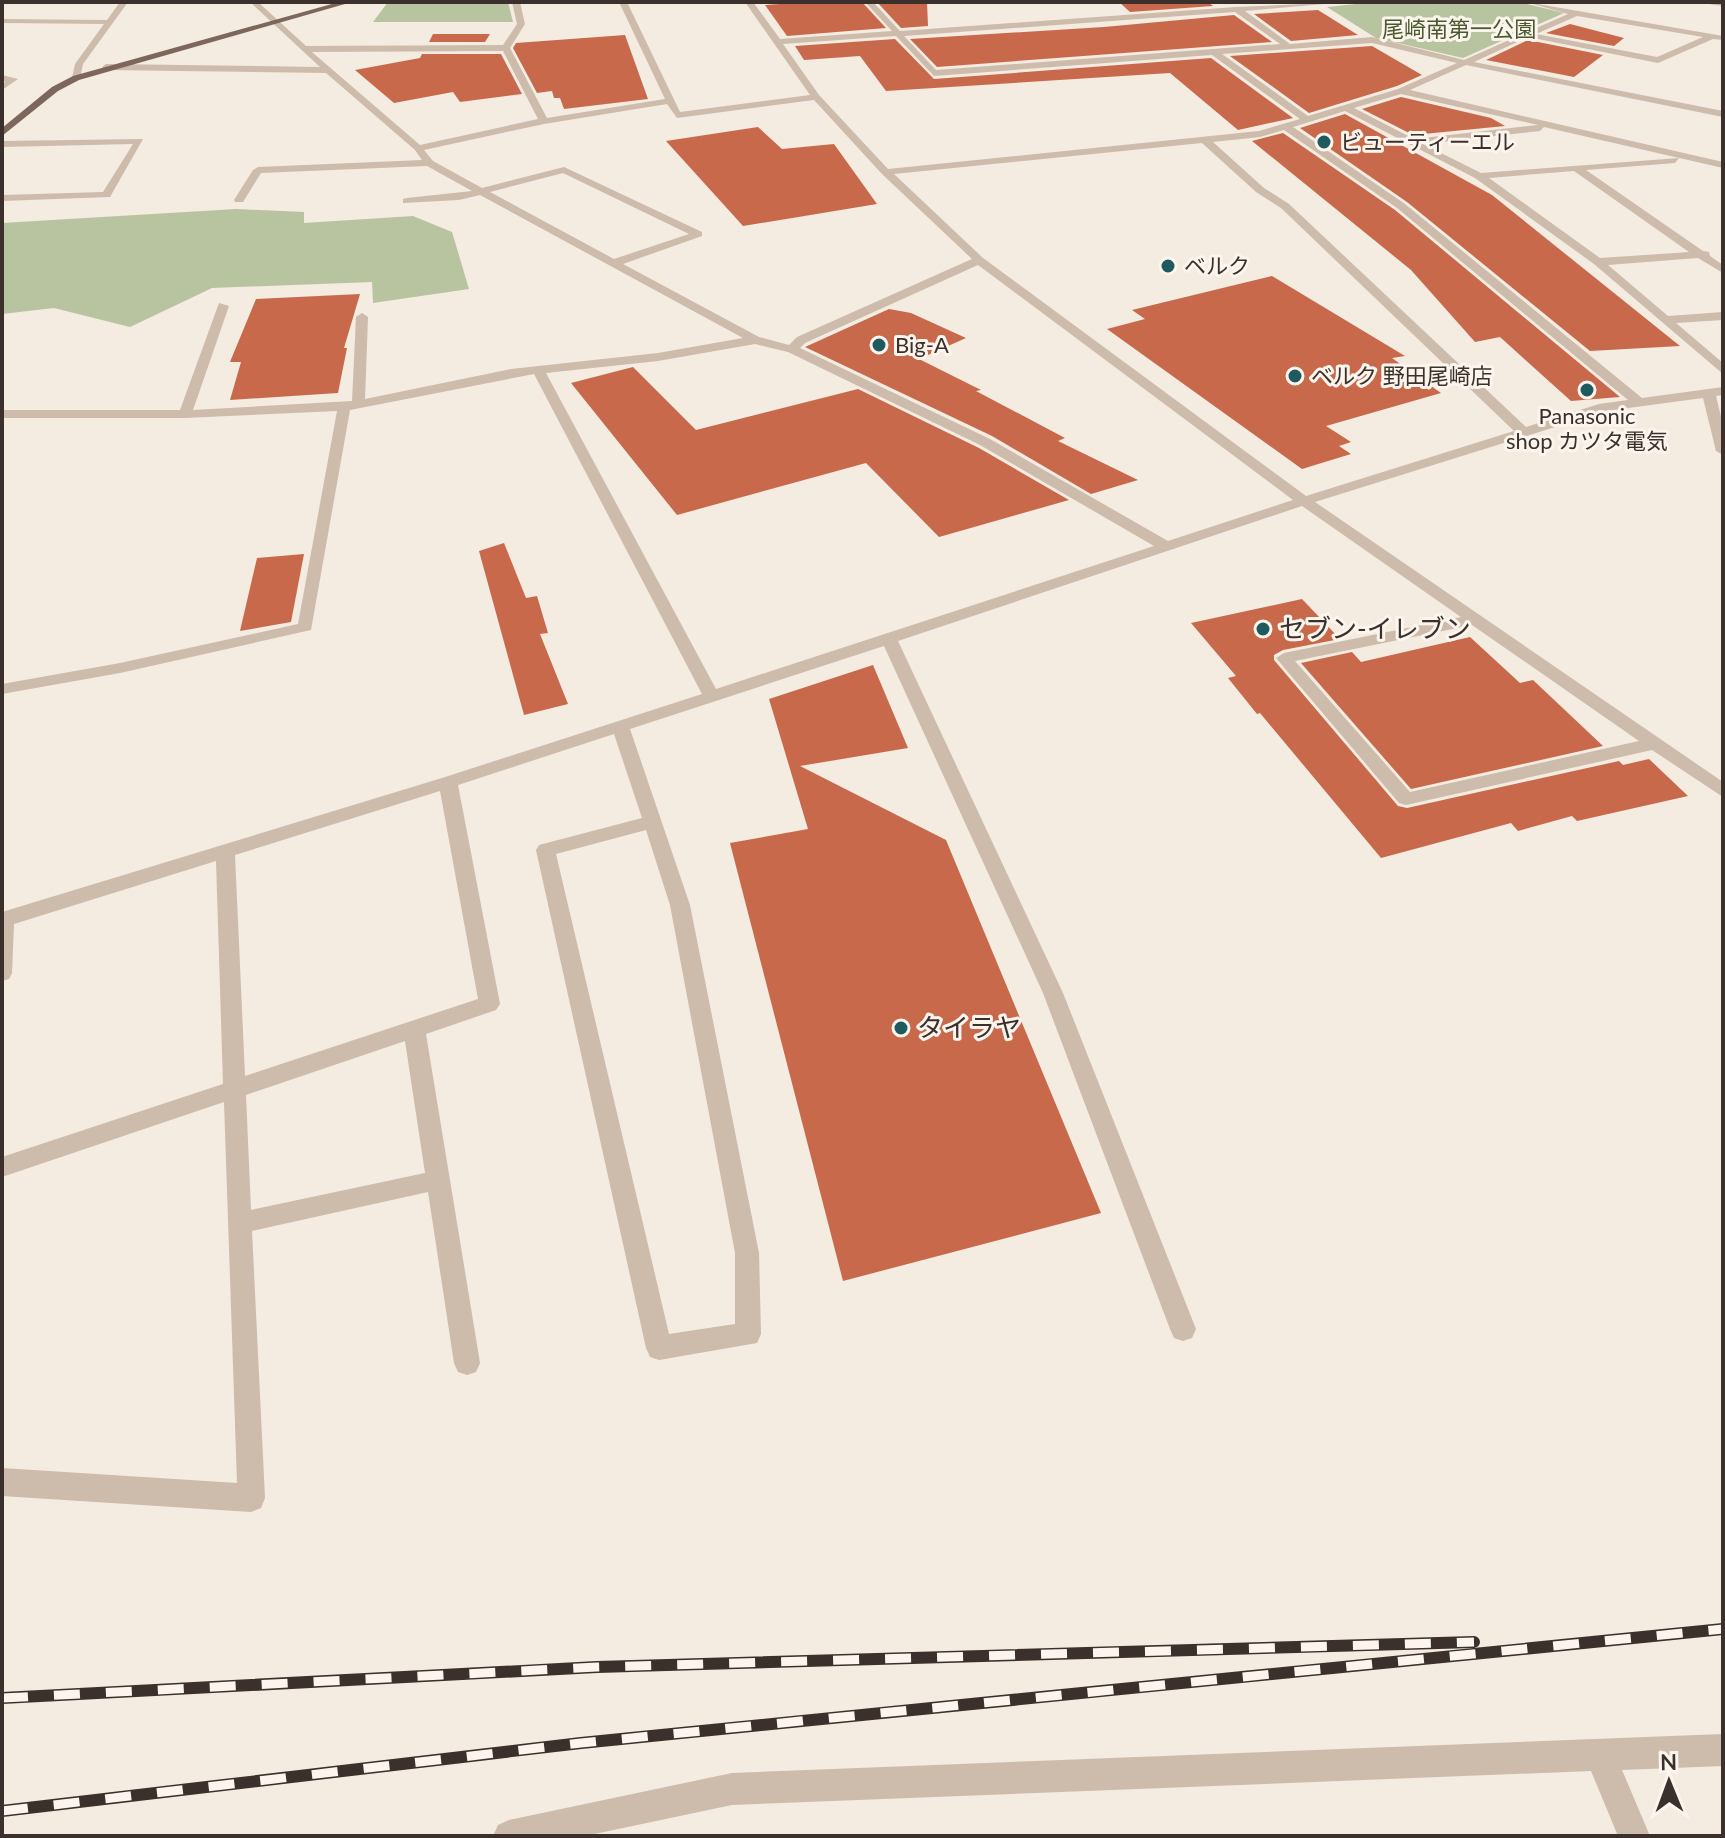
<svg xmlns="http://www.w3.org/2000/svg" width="1725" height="1838" viewBox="0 0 1725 1838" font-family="Lato,'Noto Sans JP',sans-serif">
<rect width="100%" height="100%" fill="#f4ebe1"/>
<!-- green -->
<g fill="#b8c4a0">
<path d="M 388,2 L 508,2 L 513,22 L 373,22 Z"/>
<path d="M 1375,2 L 1519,2 L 1564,13 L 1463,58 L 1376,38 L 1327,7 Z"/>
<path d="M 236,209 L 304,212 L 304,223 L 413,216 L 452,232 L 469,289 L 373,303 L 372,282 L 212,288 L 130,327 L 54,308 L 2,314 L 2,223 Z"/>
</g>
<!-- building -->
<g fill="#c8694b">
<path d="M 810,2 L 862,2 L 886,28 L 787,36 L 765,5 Z"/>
<path d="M 877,2 L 927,2 L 928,26 L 901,28 Z"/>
<path d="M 1119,2 L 1208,2 L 1213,6 L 1130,12 Z"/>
<path d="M 1318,10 L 1358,35 L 1291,41 L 1254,14 Z"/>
<path d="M 1234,15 L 1272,42 L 937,67 L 910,39 L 1104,27 Z"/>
<path d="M 1570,24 L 1624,38 L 1614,46 L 1546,33 Z"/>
<path d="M 433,34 L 490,34 L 485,42 L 429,42 Z"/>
<path d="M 625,35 L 648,99 L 564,109 L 560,98 L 554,98 L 552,91 L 537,93 L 513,48 L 516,43 Z"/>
<path d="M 895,39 L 934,79 L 1211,58 L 1293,118 L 1238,130 L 1170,73 L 886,91 L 860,56 L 804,60 L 795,46 Z"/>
<path d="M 1528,40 L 1603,55 L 1574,77 L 1486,60 Z"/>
<path d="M 1372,46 L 1422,75 L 1397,86 L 1309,113 L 1230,56 Z"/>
<path d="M 422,54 L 501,54 L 522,94 L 460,102 L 453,92 L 394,103 L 355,70 L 420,58 Z"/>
<path d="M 1401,97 L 1491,118 L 1505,126 L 1413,135 L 1362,109 Z"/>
<path d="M 1345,114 L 1492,195 L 1680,346 L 1590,351 L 1407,202 L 1300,128 Z"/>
<path d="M 758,127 L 782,149 L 834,144 L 877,204 L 743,226 L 666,141 Z"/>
<path d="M 1283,133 L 1395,210 L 1620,397 L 1571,401 L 1500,337 L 1475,342 L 1411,270 L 1252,141 Z"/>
<path d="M 1272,276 L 1405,356 L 1392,358 L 1441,393 L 1326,426 L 1351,442 L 1339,446 L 1351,454 L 1302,469 L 1107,329 L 1145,319 L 1132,310 Z"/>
<path d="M 360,294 L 344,348 L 347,348 L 338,393 L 230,400 L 241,362 L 230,362 L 256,299 Z"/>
<path d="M 889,309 L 911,313 L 966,338 L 919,359 L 981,390 L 976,391 L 1065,438 L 1058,441 L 1138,480 L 1091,494 L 992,436 L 805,347 Z"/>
<path d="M 633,367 L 696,430 L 858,389 L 979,448 L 1069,500 L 939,537 L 866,463 L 677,515 L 571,383 Z"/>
<path d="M 504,543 L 526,598 L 537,596 L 548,633 L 540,634 L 568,704 L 524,715 L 479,551 Z"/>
<path d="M 304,554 L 291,622 L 240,631 L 257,558 Z"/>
<path d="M 1302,599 L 1340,639 L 1283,650 L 1274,655 L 1274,660 L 1398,806 L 1407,808 L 1619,761 L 1623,765 L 1649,759 L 1688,796 L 1577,821 L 1572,816 L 1518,831 L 1511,823 L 1381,858 L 1260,713 L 1257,714 L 1228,678 L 1236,676 L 1191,623 Z"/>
<path d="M 1470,637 L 1520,683 L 1533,680 L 1603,746 L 1411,789 L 1301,663 L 1352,652 L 1361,662 Z"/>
<path d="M 873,665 L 908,748 L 800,766 L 946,840 L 1101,1213 L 843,1281 L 730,843 L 808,829 L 769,699 Z"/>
</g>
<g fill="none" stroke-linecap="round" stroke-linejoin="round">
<!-- minor -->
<g fill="#cdbbac" fill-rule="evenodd">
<path d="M 120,2 L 128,2 L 83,64 L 80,78 L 76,81 L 72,78 L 75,64 L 104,24 L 2,23 L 2,19 L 107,20 Z"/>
<path d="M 250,2 L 258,2 L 306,46 L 503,45 L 517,24 L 512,2 L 520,2 L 525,24 L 510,48 L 547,118 L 665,99 L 619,2 L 627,2 L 680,112 L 810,95 L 745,2 L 753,2 L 780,39 L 892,31 L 865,2 L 873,2 L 900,31 L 1236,7 L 1347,2 L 1245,11 L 1290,44 L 1372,37 L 1464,60 L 1568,14 L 1526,2 L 1723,36 L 1723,40 L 1713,39 L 1658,63 L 1528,37 L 1474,62 L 1723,111 L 1723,117 L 1466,65 L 1410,90 L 1723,162 L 1723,168 L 1544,127 L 1540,131 L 1423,144 L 1481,173 L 1679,158 L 1675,163 L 1586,170 L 1703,251 L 1709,252 L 1710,256 L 1723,265 L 1723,273 L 1698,258 L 1608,265 L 1668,316 L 1723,312 L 1723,320 L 1676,323 L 1723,363 L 1723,374 L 1594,264 L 1475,178 L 1345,111 L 1293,127 L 1405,204 L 1642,398 L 1723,387 L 1723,395 L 1716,396 L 1723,425 L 1723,455 L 1716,451 L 1703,398 L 1606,411 L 1315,502 L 1723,782 L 1723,797 L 1652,750 L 1406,805 L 1399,803 L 1276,658 L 1284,653 L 1461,617 L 1302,506 L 898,641 L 1063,993 L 1196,1329 L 1192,1338 L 1183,1341 L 1174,1338 L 1170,1329 L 1043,993 L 884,646 L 630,729 L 690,905 L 759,1253 L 761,1334 L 757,1343 L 659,1360 L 650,1357 L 646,1348 L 536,850 L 539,845 L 642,818 L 614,734 L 458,785 L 500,1004 L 496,1010 L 426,1034 L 480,1363 L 476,1372 L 467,1375 L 458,1372 L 454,1363 L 428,1192 L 252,1231 L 265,1498 L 261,1508 L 251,1512 L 2,1496 L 2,1468 L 237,1483 L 224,1102 L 2,1177 L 2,1157 L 223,1084 L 216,861 L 14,924 L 12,973 L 9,979 L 2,981 L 2,912 L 442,778 L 702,694 L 534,374 L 350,410 L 311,630 L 120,673 L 2,694 L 2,684 L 120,663 L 298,624 L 337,411 L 185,418 L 2,418 L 2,410 L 180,410 L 219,303 L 229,306 L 193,410 L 352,401 L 356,317 L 362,313 L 368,317 L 365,399 L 511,369 L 658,353 L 743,338 L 480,195 L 459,200 L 403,203 L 403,199 L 407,198 L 472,191 L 427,166 L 261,173 L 243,202 L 235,202 L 234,200 L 253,170 L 258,167 L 422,160 L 415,150 L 326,73 L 106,70 L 102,67 L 106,64 L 320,67 ZM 1235,12 L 1280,44 L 936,70 L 904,36 ZM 1577,16 L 1703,37 L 1657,57 L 1536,34 ZM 896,36 L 934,76 L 1212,55 L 1300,119 L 1259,131 L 888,169 L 819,95 L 783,44 ZM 1372,43 L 1457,63 L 1398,89 L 1308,116 L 1222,54 ZM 503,51 L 538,119 L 420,145 L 312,52 ZM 1401,94 L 1538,125 L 1414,139 L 1354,108 ZM 814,100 L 882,174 L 972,259 L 797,337 L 789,345 L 759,337 L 623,264 L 702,236 L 702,232 L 564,167 L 482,188 L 433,161 L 424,150 L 544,124 L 667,104 L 677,118 ZM 1284,130 L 1397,208 L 1628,400 L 1599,404 L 1526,427 L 1289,204 L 1264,188 L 1213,142 L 1260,137 ZM 1202,143 L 1256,192 L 1281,208 L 1514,431 L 1306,496 L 983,258 L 894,174 ZM 1574,171 L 1689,252 L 1600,258 L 1489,178 ZM 563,173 L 689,234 L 614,259 L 490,192 ZM 978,265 L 1293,500 L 1168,541 L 990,439 L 800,348 L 805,343 ZM 755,344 L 788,352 L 980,445 L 1154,546 L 716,689 L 546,373 L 658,361 ZM 1472,625 L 1639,741 L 1410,792 L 1295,661 ZM 440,791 L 478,999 L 245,1076 L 235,855 ZM 646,830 L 670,905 L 735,1253 L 735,1324 L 669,1334 L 556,854 ZM 405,1041 L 425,1173 L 251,1210 L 246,1095 Z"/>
<path d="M 1694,2 L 1723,2 L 1723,6 Z"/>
<path d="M 2,75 L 18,79 L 2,90 L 5,81 L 2,81 Z"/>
<path d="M 143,139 L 110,197 L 2,201 L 2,195 L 103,192 L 133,144 L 2,147 L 2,141 Z"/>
<path d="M 1723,1734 L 1723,1766 L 1622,1770 L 1650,1836 L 1618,1836 L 1591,1771 L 732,1805 L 585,1836 L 493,1836 L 498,1825 L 509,1820 L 732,1773 Z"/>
</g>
<!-- major -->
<path fill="#7d675c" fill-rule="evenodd" d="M 339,2 L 352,2 L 79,80 L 58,91 L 2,136 L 2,128 L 52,87 L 73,76 Z"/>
<defs>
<g id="rail">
<path d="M 2,1698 L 597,1667 L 1474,1642"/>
<path d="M 2,1811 L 581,1743 L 1723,1629"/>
</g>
</defs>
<!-- rail casing -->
<use href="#rail" stroke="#3b302b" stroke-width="12"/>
<!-- rail -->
<use href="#rail" stroke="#fbf5ee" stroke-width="9" stroke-dasharray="26" stroke-linecap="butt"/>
</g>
<!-- markers -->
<g fill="#1f5a5e" stroke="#fbf5ee" stroke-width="3">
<circle cx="1324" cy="142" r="8"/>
<circle cx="1168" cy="266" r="8"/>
<circle cx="879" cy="345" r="8"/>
<circle cx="1295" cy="376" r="8"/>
<circle cx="1587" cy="390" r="8"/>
<circle cx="1263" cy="629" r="8"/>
<circle cx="901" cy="1028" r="8"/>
</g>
<g text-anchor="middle" stroke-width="6" stroke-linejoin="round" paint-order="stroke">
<!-- far-park labels -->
<g font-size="22" fill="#4a5a2e" stroke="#fbf5ee">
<text x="1459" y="37">尾崎南第一公園</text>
</g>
<!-- far-poi labels -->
<g font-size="22" fill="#3b302b" stroke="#fbf5ee" text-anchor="start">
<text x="1340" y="150">ビューティーエル</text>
<text x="1184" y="274">ベルク</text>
<text x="895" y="353">Big-A</text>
<text x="1311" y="384">ベルク 野田尾崎店</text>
<text x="1587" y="424" text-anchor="middle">Panasonic<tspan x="1587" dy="25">shop カツタ電気</tspan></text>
</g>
<!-- poi labels -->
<g font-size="26" fill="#3b302b" stroke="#fbf5ee" text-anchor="start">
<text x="1279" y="638">セブン-イレブン</text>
<text x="917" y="1037">タイラヤ</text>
</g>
</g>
<!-- border -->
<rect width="1725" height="1838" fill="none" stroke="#3b302b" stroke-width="8"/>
<!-- north arrow -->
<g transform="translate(1669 1782) rotate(359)" stroke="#fbf5ee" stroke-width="6" paint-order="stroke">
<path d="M0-6L14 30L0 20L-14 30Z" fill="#3b302b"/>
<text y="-12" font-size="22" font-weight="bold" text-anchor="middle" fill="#3b302b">N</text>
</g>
</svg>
